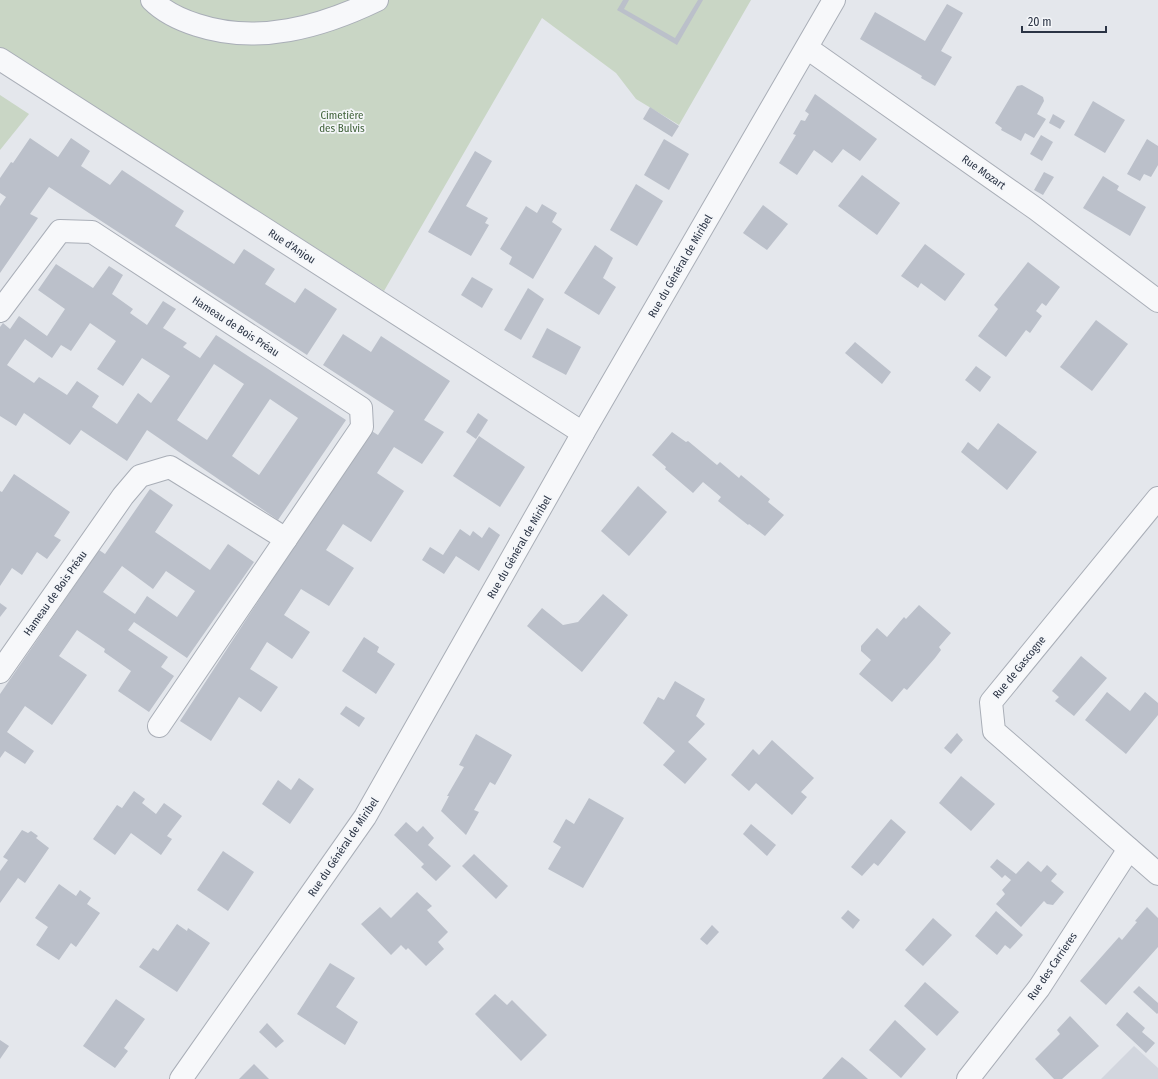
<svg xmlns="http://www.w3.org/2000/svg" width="1158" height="1079" viewBox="0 0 1158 1079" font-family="'Fira Sans Condensed',sans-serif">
<rect width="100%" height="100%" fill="#e4e7ec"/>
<!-- built -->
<path fill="#d2d6de" d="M 1134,1046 L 1158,1068 L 1158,1079 L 1101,1079 Z"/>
<!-- green -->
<g fill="#c9d6c5">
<path d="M 0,0 L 751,0 L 679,125 L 636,99 L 616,73 L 542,18 L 384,291 L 0,47 Z"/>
<path d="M 0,95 L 29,114 L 0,150 Z"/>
</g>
<!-- building -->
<g fill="#bbc0ca" fill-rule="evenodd">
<path d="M 623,0 L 629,0 L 624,9 L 675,38 L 698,0 L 703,0 L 677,45 L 617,10 Z"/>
<path d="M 947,4 L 963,13 L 941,51 L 952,57 L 935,86 L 921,78 L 922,76 L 860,39 L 875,12 L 925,41 Z"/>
<path d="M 1022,85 L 1043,97 L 1044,101 L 1037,114 L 1046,119 L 1034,138 L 1025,133 L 1021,141 L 1001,130 L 1002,128 L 995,123 L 1017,86 Z"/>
<path d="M 815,94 L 877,139 L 860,161 L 843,149 L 832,163 L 814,150 L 797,175 L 779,163 L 796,135 L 793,134 L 801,120 L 805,121 L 809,114 L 805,111 Z"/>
<path d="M 1093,101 L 1125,120 L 1105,153 L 1074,135 Z"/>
<path d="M 650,107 L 679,126 L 672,137 L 643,119 Z"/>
<path d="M 1053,114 L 1065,121 L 1060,129 L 1049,123 Z"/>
<path d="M 1041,135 L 1053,142 L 1042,161 L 1030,154 Z"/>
<path d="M 30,138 L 58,157 L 71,138 L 90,151 L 81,166 L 110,185 L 122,170 L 184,211 L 175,226 L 234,264 L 244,249 L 275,269 L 265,284 L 295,303 L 305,288 L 337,309 L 307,355 L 49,187 L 30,214 L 38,218 L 0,273 L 0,206 L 6,197 L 0,193 L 0,178 L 11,162 L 13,163 Z"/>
<path d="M 664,139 L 689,154 L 669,190 L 644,175 Z"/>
<path d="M 1147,139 L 1158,146 L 1158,165 L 1151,177 L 1144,174 L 1140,181 L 1127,174 Z"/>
<path d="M 475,151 L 492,161 L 466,206 L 488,218 L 485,223 L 489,225 L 471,256 L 428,232 Z"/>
<path d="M 1044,172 L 1054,177 L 1043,195 L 1034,190 Z"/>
<path d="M 862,175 L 900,203 L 877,235 L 838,206 Z"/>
<path d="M 1103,176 L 1119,186 L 1117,190 L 1146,207 L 1130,236 L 1083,208 Z"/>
<path d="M 636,184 L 663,201 L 637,246 L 610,230 Z"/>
<path d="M 542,204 L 557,213 L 552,222 L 562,229 L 533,279 L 509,264 L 512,257 L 500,249 L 526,206 L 537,213 Z"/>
<path d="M 763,205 L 788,224 L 767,250 L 743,233 Z"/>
<path d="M 925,244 L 965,274 L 945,301 L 921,283 L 918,288 L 901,276 Z"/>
<path d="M 595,245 L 613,258 L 603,278 L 616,287 L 599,315 L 564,293 Z"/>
<path d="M 1028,262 L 1060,287 L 1046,306 L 1042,303 L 1036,311 L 1042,316 L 1030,333 L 1026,330 L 1006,357 L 978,336 L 998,309 L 994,305 Z"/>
<path d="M 56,264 L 93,288 L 109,266 L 123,275 L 112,294 L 133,309 L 130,313 L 147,325 L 163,301 L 176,309 L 163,328 L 187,343 L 183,347 L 200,358 L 216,335 L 346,420 L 278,520 L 147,430 L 127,461 L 81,430 L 70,445 L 24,413 L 16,426 L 0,416 L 0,327 L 3,323 L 10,329 L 19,316 L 47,336 L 65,309 L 38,290 ZM 90,323 L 116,341 L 97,369 L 123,386 L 142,358 L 170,376 L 151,403 L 138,393 L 117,424 L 92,407 L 99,396 L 77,381 L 67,395 L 39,377 L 34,383 L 7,365 L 25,339 L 52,358 L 61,345 L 71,351 ZM 214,364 L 244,384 L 207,440 L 177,420 ZM 270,399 L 298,418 L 259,475 L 232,456 Z"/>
<path d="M 472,277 L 493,289 L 482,308 L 461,295 Z"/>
<path d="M 528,288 L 544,299 L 521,340 L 504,330 Z"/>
<path d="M 1096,320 L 1128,344 L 1092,391 L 1060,367 Z"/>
<path d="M 547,328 L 581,347 L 566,375 L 532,357 Z"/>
<path d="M 343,334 L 371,352 L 381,336 L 450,381 L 424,420 L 444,432 L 422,464 L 394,447 L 377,473 L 404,491 L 371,542 L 343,524 L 326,550 L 354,568 L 329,606 L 301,589 L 284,615 L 310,632 L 292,659 L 267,642 L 250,669 L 278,687 L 261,712 L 239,697 L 211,741 L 180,721 L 370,430 L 378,435 L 394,411 L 323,365 Z"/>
<path d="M 855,342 L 891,372 L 882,384 L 845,353 Z"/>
<path d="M 976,366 L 991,377 L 980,392 L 965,380 Z"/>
<path d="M 478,413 L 488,420 L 476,439 L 466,432 Z"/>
<path d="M 998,423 L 1037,452 L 1007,490 L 961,452 L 968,442 L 978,450 Z"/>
<path d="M 672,432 L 686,442 L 688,441 L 717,465 L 720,462 L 739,478 L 741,475 L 770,499 L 768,502 L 784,515 L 765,536 L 749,524 L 748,525 L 718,501 L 721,497 L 703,482 L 693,493 L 665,469 L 666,467 L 652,455 Z"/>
<path d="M 479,436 L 525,467 L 500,507 L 453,476 Z"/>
<path d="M 14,474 L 70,512 L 54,536 L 61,540 L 47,559 L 37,552 L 22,575 L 12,568 L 0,586 L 0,491 L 2,492 Z"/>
<path d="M 638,486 L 667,512 L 629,556 L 601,531 Z"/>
<path d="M 150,489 L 173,505 L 155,532 L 210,570 L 228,544 L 254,562 L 187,658 L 134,622 L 128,630 L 168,657 L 161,667 L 174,676 L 149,712 L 118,691 L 131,671 L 104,652 L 105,649 L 77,630 L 59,656 L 87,675 L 52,725 L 25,706 L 7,732 L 34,751 L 25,764 L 5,751 L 0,758 L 0,694 L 99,550 L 105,554 ZM 122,566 L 153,589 L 166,571 L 195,591 L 177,617 L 147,596 L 135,614 L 103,592 Z"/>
<path d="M 489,527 L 500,535 L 479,571 L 456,556 L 444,574 L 422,560 L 430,547 L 443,555 L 460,529 L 470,536 L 473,531 L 482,538 Z"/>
<path d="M 603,594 L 628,615 L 582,672 L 527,626 L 542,608 L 563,625 L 578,622 Z"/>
<path d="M 0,603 L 7,608 L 0,617 Z"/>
<path d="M 919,605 L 951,633 L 939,647 L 941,650 L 935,658 L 907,690 L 904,688 L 892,702 L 859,674 L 871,660 L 861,651 L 861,646 L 877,628 L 887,637 L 904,617 L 906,619 Z"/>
<path d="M 364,637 L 379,647 L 377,652 L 395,664 L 376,694 L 342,671 Z"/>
<path d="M 1081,656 L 1107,678 L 1074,716 L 1055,701 L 1059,697 L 1052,691 Z"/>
<path d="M 675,681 L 705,699 L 696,716 L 705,724 L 688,742 L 707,759 L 685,784 L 663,765 L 675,751 L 643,723 L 658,697 L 664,700 Z"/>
<path d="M 1107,692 L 1130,711 L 1145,692 L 1158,703 L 1158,715 L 1126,754 L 1085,720 Z"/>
<path d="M 346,706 L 365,718 L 359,727 L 340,714 Z"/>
<path d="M 957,733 L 963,740 L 951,754 L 944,748 Z"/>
<path d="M 476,734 L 512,755 L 495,785 L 490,782 L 474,810 L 479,812 L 466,835 L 441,811 L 449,796 L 447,796 L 464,767 L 459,765 Z"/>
<path d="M 772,740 L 814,778 L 801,792 L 807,797 L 792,815 L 756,783 L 749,791 L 731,775 L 753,749 L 759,755 Z"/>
<path d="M 961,776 L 995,804 L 971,831 L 939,803 Z"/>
<path d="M 299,778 L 314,789 L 290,824 L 262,804 L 278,780 L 291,790 Z"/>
<path d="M 134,791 L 145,799 L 142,803 L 156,814 L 164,803 L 182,816 L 167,836 L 172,839 L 161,855 L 131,833 L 115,855 L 93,839 L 117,805 L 122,808 Z"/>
<path d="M 589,798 L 624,818 L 583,888 L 548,869 L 561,847 L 553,842 L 566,819 L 574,824 Z"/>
<path d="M 891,819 L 906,832 L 878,866 L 874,863 L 862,876 L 851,867 Z"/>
<path d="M 406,822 L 417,832 L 423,826 L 434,838 L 428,845 L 451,866 L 436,881 L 421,867 L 424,864 L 394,835 Z"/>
<path d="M 751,824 L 776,845 L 767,856 L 743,834 Z"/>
<path d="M 22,830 L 28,833 L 31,831 L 38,836 L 36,838 L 49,848 L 25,883 L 18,878 L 0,903 L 0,871 L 8,860 L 3,857 Z"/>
<path d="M 223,851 L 254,872 L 228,911 L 197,890 Z"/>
<path d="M 474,854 L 508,886 L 496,899 L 462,866 Z"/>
<path d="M 997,859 L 1016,874 L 1028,861 L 1041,872 L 1047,865 L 1057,874 L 1051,881 L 1064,892 L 1053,905 L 1047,904 L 1044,901 L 1021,927 L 996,904 L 1005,894 L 1002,890 L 1011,880 L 1005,875 L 1002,878 L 990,867 Z"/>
<path d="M 59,884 L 76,896 L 80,890 L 91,898 L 87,904 L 100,913 L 76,947 L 71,943 L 59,960 L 36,945 L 48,927 L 35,918 Z"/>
<path d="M 417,892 L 432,906 L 427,910 L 448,932 L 438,942 L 444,949 L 426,966 L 408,948 L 406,950 L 401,945 L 391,955 L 361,924 L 380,907 L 391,918 Z"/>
<path d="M 1147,907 L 1158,918 L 1158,947 L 1106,1005 L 1080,981 L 1119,937 L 1122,940 L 1137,922 L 1135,921 Z"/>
<path d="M 848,910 L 860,920 L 853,929 L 841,918 Z"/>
<path d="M 996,911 L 1023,935 L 1010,949 L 1005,945 L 997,955 L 975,936 Z"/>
<path d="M 933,918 L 952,935 L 923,966 L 905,950 Z"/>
<path d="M 177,924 L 187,931 L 188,928 L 210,943 L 177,992 L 139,967 L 153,948 L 158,951 Z"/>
<path d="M 712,925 L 719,932 L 707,945 L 700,939 Z"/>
<path d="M 330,963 L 355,978 L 336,1007 L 358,1022 L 345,1045 L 297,1014 Z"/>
<path d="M 925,982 L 959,1012 L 937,1036 L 904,1006 Z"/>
<path d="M 1139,986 L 1158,1003 L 1158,1013 L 1157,1014 L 1133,992 Z"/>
<path d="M 495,994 L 507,1005 L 512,1000 L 547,1035 L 521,1061 L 475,1014 Z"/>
<path d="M 116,999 L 145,1019 L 124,1048 L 128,1051 L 115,1068 L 83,1046 Z"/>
<path d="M 1127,1012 L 1145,1028 L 1142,1032 L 1155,1043 L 1146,1053 L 1116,1025 Z"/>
<path d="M 1070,1016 L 1099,1046 L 1062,1079 L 1054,1079 L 1035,1059 L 1060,1034 L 1057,1030 Z"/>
<path d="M 895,1020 L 926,1049 L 901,1078 L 869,1050 Z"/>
<path d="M 267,1023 L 284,1041 L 276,1048 L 259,1032 Z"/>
<path d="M 0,1040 L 9,1046 L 0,1059 Z"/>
<path d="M 842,1057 L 851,1064 L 868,1079 L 822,1079 Z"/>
<path d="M 254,1064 L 269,1079 L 239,1079 Z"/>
</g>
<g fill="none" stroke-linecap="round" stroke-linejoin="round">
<defs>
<g id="minor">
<path d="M 152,0 C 164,12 181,20 197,25 C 258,45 321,27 377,0"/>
<path d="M 807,48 L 1036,209 L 1158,301"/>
<path d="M 0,59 L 583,433"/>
<path d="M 0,311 L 60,231 L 92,232 L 361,408 L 362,427 L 159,726"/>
<path d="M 1158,498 L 991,702 L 994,731 L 1158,874"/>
<path d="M 0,672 L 123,496 L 140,476 L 170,467 L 286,539"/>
<path d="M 181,1079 L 365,817 L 583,433 L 834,0"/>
<path d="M 968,1079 L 1039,988 L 1129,849"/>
</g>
</defs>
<!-- minor casing -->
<use href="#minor" stroke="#a9aeb7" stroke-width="24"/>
<!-- minor -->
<use href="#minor" stroke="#f7f8fa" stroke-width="22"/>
</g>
<g text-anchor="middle" stroke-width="3.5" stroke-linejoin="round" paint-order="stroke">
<!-- park labels -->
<g font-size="11" fill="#3f6138" stroke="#f4f6f9">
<text x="342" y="119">Cimetière<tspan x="342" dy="13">des Bulvis</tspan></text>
</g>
<!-- street labels -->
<g font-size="11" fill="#2b3445" stroke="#f4f6f9">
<text transform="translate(984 172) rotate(35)" y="4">Rue Mozart</text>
<text transform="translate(292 246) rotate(33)" y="4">Rue d'Anjou</text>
<text transform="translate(680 266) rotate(-60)" y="4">Rue du Général de Miribel</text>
<text transform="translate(236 326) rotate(33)" y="4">Hameau de Bois Préau</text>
<text transform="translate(519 547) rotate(-60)" y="4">Rue du Général de Miribel</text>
<text transform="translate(55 593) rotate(-55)" y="4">Hameau de Bois Préau</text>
<text transform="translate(1019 667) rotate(-51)" y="4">Rue de Gascogne</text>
<text transform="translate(343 847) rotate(-56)" y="4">Rue du Général de Miribel</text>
<text transform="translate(1052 966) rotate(-56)" y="4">Rue des Carrieres</text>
</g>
</g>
<!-- scale -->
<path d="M1022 26v6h84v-6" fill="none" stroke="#2b3445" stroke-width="2"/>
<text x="1028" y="26" font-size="12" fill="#2b3445" stroke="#f4f6f9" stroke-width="3" paint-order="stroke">20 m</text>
</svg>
